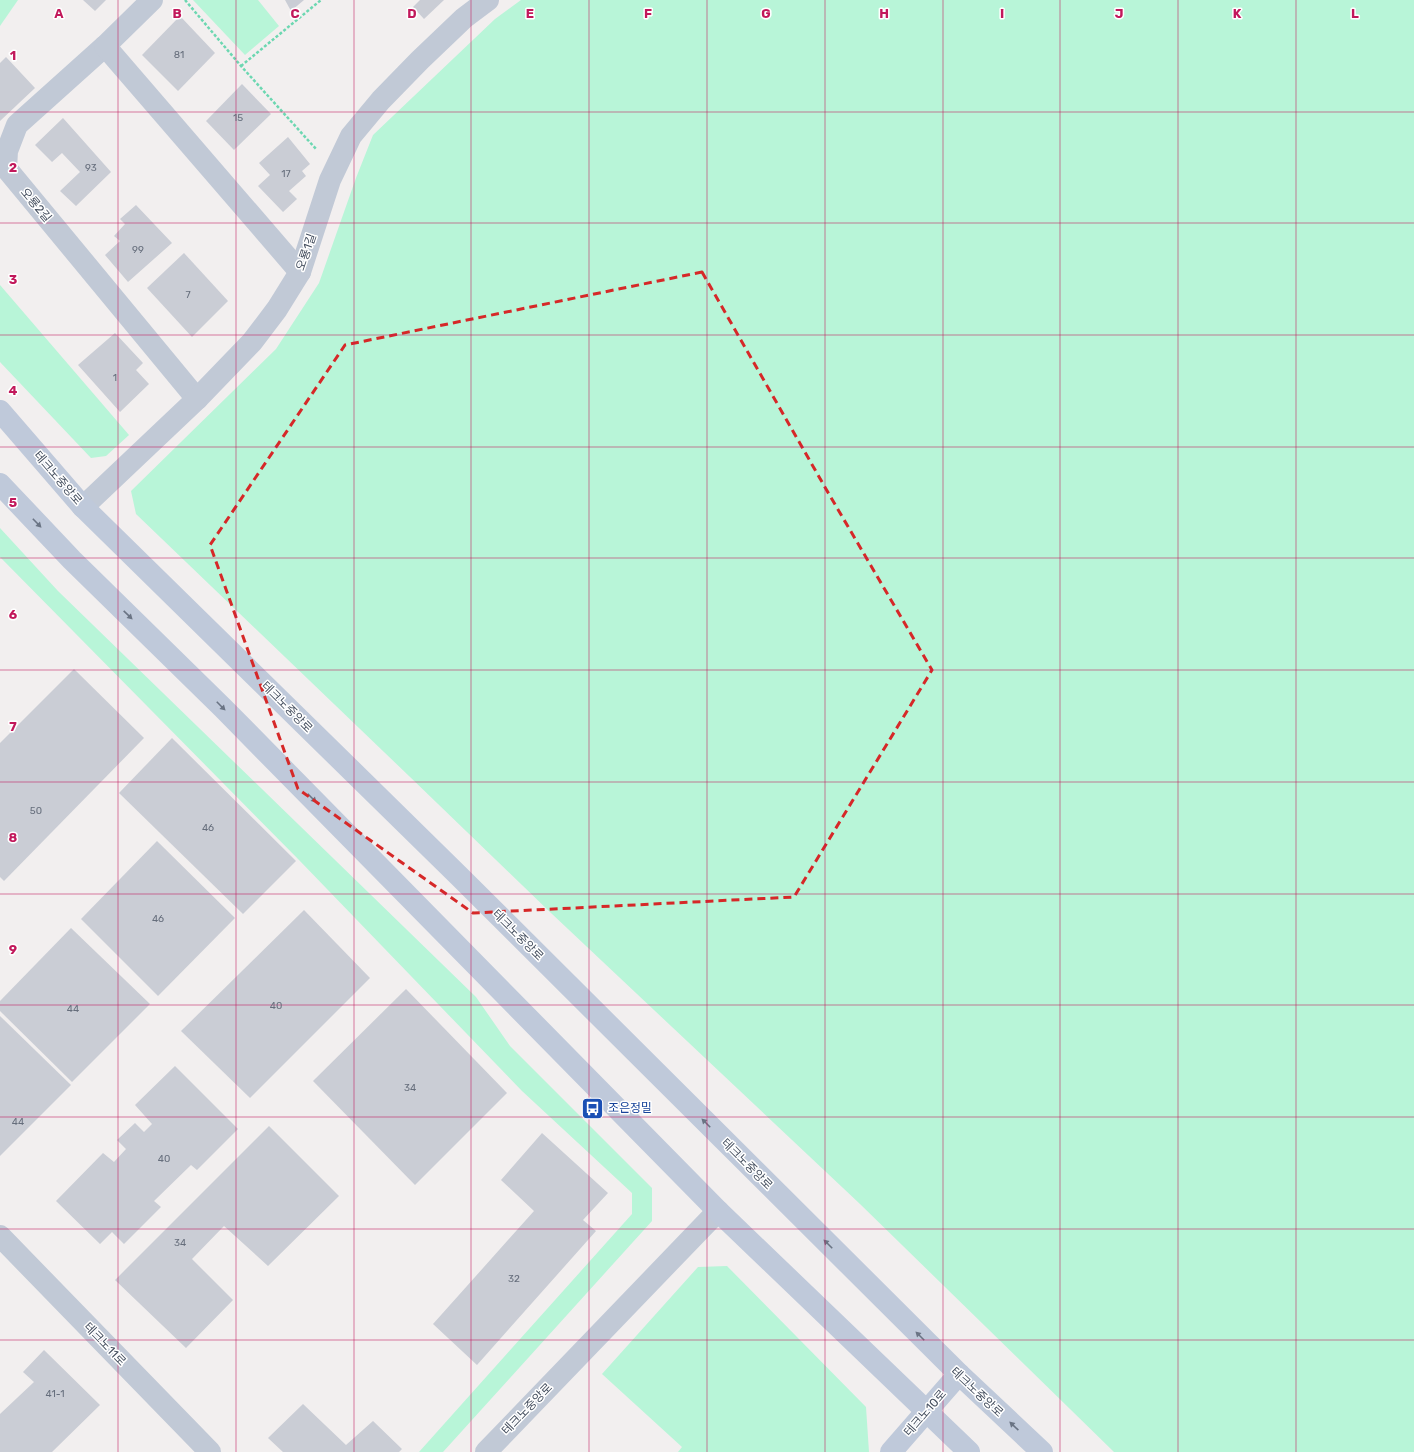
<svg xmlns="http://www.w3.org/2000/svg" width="1414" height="1452" viewBox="0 0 1414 1452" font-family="Rubik,'Noto Sans KR',sans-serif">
<rect width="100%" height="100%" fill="#f2efef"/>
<!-- green -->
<g fill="#b8f5d8">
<path d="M 0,0 L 18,0 L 0,26 Z"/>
<path d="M 193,0 L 258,0 L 279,26 L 245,55 Z"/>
<path d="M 521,0 L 1414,0 L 1414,1452 L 1114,1452 L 860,1204 L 551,913 L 409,776 L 136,514 L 131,491 L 276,349 L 319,283 L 356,178 L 373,135 L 495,19 Z"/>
<path d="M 0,285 L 129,435 L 106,456 L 91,458 L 0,362 Z"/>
<path d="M 0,528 L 58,591 L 476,997 L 510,1046 L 652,1188 L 652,1221 L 443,1452 L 419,1452 L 632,1214 L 632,1193 L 522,1091 L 299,860 L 0,557 Z"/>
<path d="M 727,1266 L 866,1407 L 869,1452 L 678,1452 L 682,1447 L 602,1374 L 698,1267 Z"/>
</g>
<!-- building -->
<g fill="#cacdd5">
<path d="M 83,0 L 106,0 L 95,11 Z"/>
<path d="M 285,0 L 304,0 L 291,11 Z"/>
<path d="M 420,0 L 444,0 L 424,19 L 413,7 Z"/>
<path d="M 180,16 L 215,53 L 178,91 L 142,55 Z"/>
<path d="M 6,57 L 35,88 L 0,121 L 0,63 Z"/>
<path d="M 242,84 L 271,114 L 234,150 L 206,121 Z"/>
<path d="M 63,118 L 111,172 L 76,206 L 60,191 L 80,172 L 62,153 L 52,162 L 35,145 Z"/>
<path d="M 288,137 L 310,164 L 302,171 L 306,176 L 289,191 L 297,199 L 283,212 L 258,186 L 270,175 L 259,163 Z"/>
<path d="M 136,205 L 172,243 L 128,282 L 105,255 L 120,241 L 114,236 L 125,224 L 120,219 Z"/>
<path d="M 184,253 L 228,301 L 192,337 L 147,288 Z"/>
<path d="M 115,333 L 143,363 L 136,370 L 149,384 L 120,412 L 78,365 Z"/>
<path d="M 74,669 L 144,738 L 4,881 L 0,877 L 0,743 Z"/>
<path d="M 172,738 L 296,861 L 243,914 L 119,793 Z"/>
<path d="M 157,841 L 235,918 L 158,996 L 81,919 Z"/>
<path d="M 304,910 L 370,978 L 250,1098 L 181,1031 Z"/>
<path d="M 71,928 L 150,1004 L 72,1082 L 0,1011 L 0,1001 Z"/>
<path d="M 406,989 L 507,1093 L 415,1185 L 313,1081 Z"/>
<path d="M 0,1016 L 71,1085 L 0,1156 Z"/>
<path d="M 175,1066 L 238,1129 L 197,1170 L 191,1165 L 154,1201 L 161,1207 L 124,1244 L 112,1232 L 100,1244 L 56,1201 L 103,1153 L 114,1162 L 126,1149 L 117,1140 L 135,1123 L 144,1132 L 152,1124 L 135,1105 Z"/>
<path d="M 269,1126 L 339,1196 L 268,1266 L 224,1226 L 192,1259 L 233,1300 L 186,1348 L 115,1280 Z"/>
<path d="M 542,1133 L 608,1193 L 583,1220 L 596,1231 L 477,1365 L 433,1324 L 534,1211 L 501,1180 Z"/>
<path d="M 44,1350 L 100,1405 L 52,1452 L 0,1452 L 0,1414 L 34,1382 L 23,1372 Z"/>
<path d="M 303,1404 L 346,1445 L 373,1421 L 402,1449 L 399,1452 L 283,1452 L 268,1438 Z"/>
</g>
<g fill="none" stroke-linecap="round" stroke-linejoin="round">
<!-- path -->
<g stroke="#6cd7b1" stroke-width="2.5" stroke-dasharray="3 2" stroke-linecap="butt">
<path d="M 185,0 L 241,66 L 316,149"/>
<path d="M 241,66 L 321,0"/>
</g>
<!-- street -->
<g stroke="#c1c9d6" stroke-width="22">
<path d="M 152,0 L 105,46 L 17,125 L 7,151 L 6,168 L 197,399"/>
<path d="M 105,46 L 300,272"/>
<path d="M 83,507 L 197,399 L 252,342 L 277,309 L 300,272 L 330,180 L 351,136 L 381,100 L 420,60 L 464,18 L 488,0"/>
<path d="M 0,1236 L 210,1452"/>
<path d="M 486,1452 L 718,1211"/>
</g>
<!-- secondary -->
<g stroke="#bfc9da" stroke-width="22">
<path d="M 0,411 L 83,507 L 459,876 L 959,1374 L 1042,1452"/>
<path d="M 0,484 L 72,560 L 223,708 L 718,1211 L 969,1452"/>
<path d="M 891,1452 L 959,1374"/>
</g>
</g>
<!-- one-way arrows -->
<defs><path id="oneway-solid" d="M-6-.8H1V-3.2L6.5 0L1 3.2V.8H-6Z"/></defs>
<g fill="#6a7484">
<use href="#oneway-solid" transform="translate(37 523) rotate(46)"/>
<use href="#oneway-solid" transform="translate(128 615) rotate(44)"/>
<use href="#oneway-solid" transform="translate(221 706) rotate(45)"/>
<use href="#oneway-solid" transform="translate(312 798) rotate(45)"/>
<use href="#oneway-solid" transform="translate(706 1123) rotate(-135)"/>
<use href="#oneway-solid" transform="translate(828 1244) rotate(-135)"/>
<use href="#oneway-solid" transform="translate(920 1336) rotate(-135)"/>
<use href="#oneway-solid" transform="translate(1014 1426) rotate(-137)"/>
</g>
<!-- marked area -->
<path fill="none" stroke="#d62828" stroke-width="3" stroke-dasharray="8 5" stroke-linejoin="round" d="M 702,272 L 826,489 L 932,670 L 794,897 L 473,913 L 298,789 L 210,545 L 345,345 Z"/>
<!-- grid -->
<path fill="none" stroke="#c2185b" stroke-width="1" stroke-opacity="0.55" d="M 118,0 L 118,1452M 236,0 L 236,1452M 354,0 L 354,1452M 471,0 L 471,1452M 589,0 L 589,1452M 707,0 L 707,1452M 825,0 L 825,1452M 943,0 L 943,1452M 1060,0 L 1060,1452M 1178,0 L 1178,1452M 1296,0 L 1296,1452M 0,112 L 1414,112M 0,223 L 1414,223M 0,335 L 1414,335M 0,447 L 1414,447M 0,558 L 1414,558M 0,670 L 1414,670M 0,782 L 1414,782M 0,894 L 1414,894M 0,1005 L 1414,1005M 0,1117 L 1414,1117M 0,1229 L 1414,1229M 0,1340 L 1414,1340"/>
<!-- icons -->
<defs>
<symbol id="bus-square" viewBox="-11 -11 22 22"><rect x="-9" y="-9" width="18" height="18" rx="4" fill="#1a4fb4" stroke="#fff"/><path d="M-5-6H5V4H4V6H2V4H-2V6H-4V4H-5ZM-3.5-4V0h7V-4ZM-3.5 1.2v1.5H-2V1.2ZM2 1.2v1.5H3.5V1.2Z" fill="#fff"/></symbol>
</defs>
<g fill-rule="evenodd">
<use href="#bus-square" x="580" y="1096" width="25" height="25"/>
</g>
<g text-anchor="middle" stroke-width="3" stroke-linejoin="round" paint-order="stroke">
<!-- number labels -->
<g font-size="10" fill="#666e7c">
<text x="179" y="58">81</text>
<text x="238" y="121">15</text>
<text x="91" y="171">93</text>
<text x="286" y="177">17</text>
<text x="138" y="253">99</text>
<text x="188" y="298">7</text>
<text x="115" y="381">1</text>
<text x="36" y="814">50</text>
<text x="208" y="831">46</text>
<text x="158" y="922">46</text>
<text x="276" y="1009">40</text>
<text x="73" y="1012">44</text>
<text x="410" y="1091">34</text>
<text x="18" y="1125">44</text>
<text x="164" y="1162">40</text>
<text x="180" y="1246">34</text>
<text x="514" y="1282">32</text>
<text x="55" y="1397">41-1</text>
</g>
<!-- street labels -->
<g font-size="12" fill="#454f5f" stroke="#fff">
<text transform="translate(36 205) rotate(50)" y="4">오룡2길</text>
<text transform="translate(306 252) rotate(-71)" y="4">오룡1길</text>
<text transform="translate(58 478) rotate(49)" y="4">테크노중앙로</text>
<text transform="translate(287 707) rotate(45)" y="4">테크노중앙로</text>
<text transform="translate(518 935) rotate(45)" y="4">테크노중앙로</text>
<text transform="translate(747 1164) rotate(45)" y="4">테크노중앙로</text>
<text transform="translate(105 1344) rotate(46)" y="4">테크노11로</text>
<text transform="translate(977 1392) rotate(43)" y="4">테크노중앙로</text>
<text transform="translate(527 1409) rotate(-46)" y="4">테크노중앙로</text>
<text transform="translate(925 1413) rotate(-49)" y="4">테크노10로</text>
</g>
<!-- transit labels -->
<g font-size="12" fill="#164399" stroke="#fff" text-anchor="start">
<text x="608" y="1112">조은정밀</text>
</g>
</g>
<g font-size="13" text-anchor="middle" font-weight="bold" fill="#c2185b" stroke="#fff" stroke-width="3" stroke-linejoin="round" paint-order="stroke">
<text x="59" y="18">A</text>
<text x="177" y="18">B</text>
<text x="295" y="18">C</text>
<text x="412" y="18">D</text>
<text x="530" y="18">E</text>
<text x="648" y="18">F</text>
<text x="766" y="18">G</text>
<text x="884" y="18">H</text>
<text x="1002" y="18">I</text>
<text x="1119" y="18">J</text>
<text x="1237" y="18">K</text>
<text x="1355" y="18">L</text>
<text x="13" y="60">1</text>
<text x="13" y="172">2</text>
<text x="13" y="284">3</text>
<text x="13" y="395">4</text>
<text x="13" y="507">5</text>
<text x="13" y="619">6</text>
<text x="13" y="731">7</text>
<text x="13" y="842">8</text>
<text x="13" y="954">9</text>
</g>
</svg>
